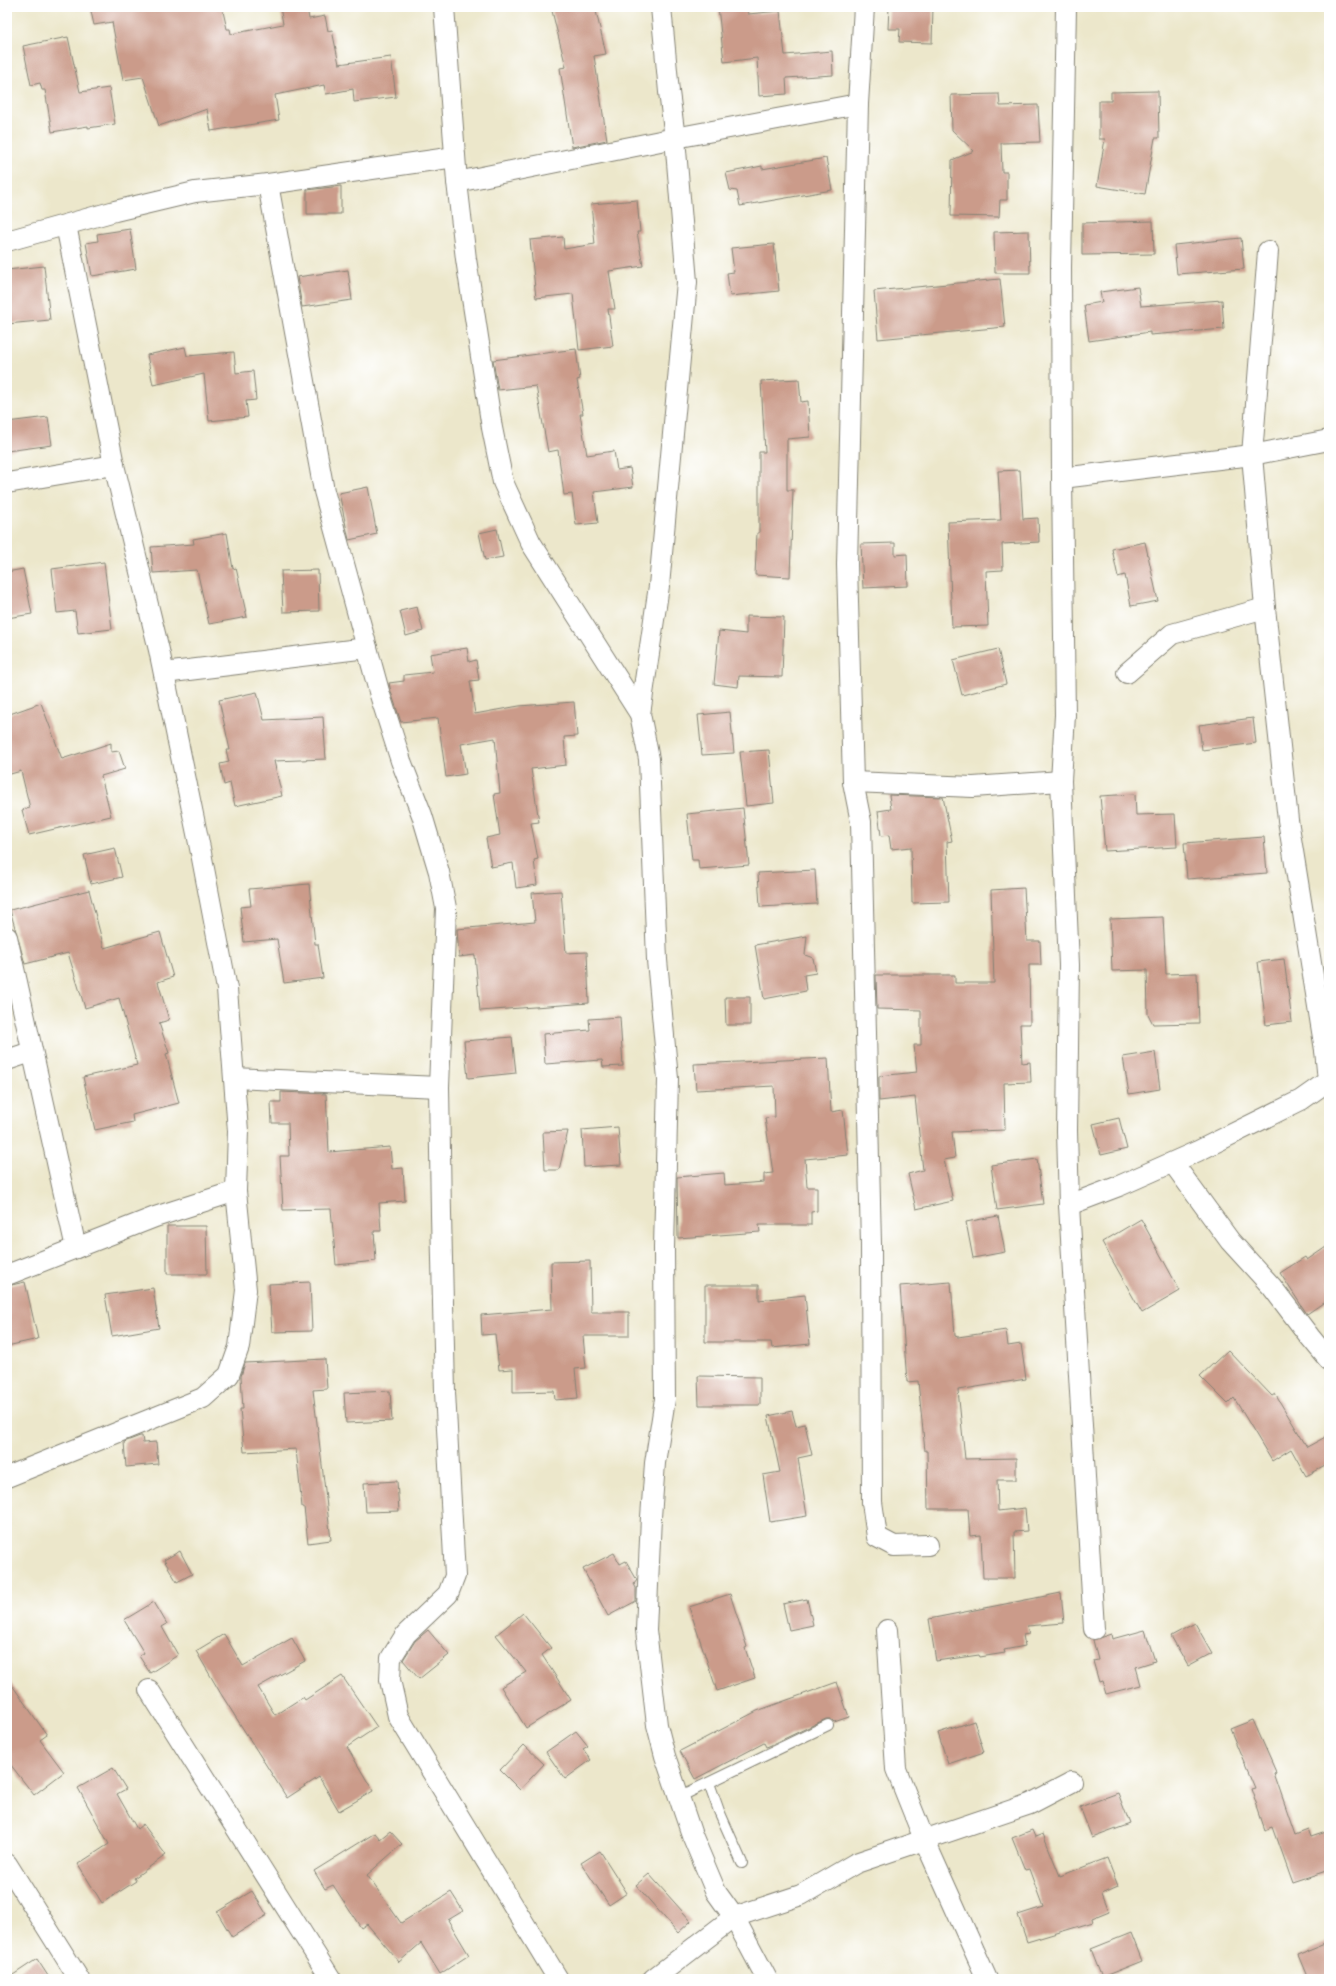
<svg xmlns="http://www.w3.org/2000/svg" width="1336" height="1986" viewBox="0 0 1336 1986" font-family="Caveat,sans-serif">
<rect width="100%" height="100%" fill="#fff"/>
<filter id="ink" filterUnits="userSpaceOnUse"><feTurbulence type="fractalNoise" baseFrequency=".025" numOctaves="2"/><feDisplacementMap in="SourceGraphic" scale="8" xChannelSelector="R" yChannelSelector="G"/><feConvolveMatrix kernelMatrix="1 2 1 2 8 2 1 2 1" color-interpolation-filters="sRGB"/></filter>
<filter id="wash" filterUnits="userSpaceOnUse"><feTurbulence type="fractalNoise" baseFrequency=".012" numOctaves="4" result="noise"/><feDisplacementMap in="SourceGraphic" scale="16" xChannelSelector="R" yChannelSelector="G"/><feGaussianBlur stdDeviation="0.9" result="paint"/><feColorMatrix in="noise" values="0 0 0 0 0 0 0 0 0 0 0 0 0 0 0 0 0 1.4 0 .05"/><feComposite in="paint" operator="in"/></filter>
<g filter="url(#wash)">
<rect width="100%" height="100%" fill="#ece7cb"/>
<g id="blocks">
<!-- building -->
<g fill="#cb9b8a">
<path d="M 90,7 L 222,7 L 227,29 L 230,29 L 231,34 L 283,24 L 280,7 L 307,7 L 309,19 L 325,16 L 328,31 L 332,30 L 339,64 L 391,57 L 396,97 L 354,102 L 353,89 L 326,94 L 324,85 L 275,95 L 279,120 L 211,131 L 207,109 L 159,126 L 143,77 L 123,80 L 112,22 L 94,25 Z"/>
<path d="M 551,7 L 595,7 L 606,54 L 594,56 L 607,140 L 572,147 L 560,68 L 566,67 Z"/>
<path d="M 718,7 L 747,7 L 748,14 L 780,11 L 785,55 L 832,51 L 833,75 L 786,78 L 787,94 L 759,96 L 757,58 L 724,62 Z"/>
<path d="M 889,7 L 933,7 L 932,43 L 899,42 L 900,29 L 888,29 Z"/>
<path d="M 68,37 L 80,92 L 109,88 L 115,124 L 88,128 L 88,126 L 52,132 L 45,90 L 42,90 L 40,83 L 31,85 L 23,46 Z"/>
<path d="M 1158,91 L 1159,138 L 1155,138 L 1145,194 L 1097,186 L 1105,139 L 1099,139 L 1099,101 L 1111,101 L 1111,92 Z"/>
<path d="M 999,94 L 1000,106 L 1038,105 L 1040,142 L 1001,143 L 1002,172 L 1007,172 L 1007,200 L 1000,200 L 999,217 L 951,216 L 952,160 L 974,151 L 952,130 L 951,95 Z"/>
<path d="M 826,158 L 832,190 L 740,206 L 737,191 L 730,190 L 726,173 L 762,166 L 762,169 Z"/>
<path d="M 341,186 L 341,214 L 307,214 L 307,190 Z"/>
<path d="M 637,200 L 640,232 L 637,232 L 643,266 L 609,271 L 615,309 L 608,309 L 613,346 L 579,350 L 573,294 L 536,298 L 530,240 L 563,237 L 564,249 L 595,244 L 591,204 Z"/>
<path d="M 1153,221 L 1154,254 L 1082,255 L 1082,223 Z"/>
<path d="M 130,229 L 136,269 L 92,276 L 86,243 L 98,241 L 97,234 Z"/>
<path d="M 1029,231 L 1030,273 L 995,273 L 994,232 Z"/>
<path d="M 1241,238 L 1244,269 L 1177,274 L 1174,245 Z"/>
<path d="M 774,244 L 779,291 L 730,296 L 727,273 L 734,272 L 731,248 Z"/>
<path d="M 44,266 L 50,320 L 7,324 L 7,270 Z"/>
<path d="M 348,270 L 352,300 L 302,307 L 297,277 Z"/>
<path d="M 1000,279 L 1005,327 L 878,339 L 874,291 Z"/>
<path d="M 1138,287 L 1141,306 L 1222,300 L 1224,329 L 1150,335 L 1150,332 L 1089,341 L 1084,305 L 1102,302 L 1100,292 Z"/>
<path d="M 185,347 L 187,356 L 234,352 L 236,373 L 253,371 L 256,400 L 246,401 L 248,417 L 209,421 L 204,374 L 153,385 L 147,355 Z"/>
<path d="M 576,349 L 580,379 L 577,380 L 583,414 L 580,414 L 587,455 L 614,451 L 617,470 L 630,468 L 633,487 L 594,492 L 598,523 L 576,525 L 572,494 L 564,495 L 558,450 L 548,452 L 536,386 L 498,390 L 493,360 Z"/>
<path d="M 799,379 L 801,402 L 808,401 L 810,437 L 787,439 L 787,490 L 793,490 L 790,577 L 755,575 L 757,533 L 759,533 L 759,452 L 765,452 L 761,381 Z"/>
<path d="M 48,417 L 52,445 L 7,451 L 7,422 Z"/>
<path d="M 1020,470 L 1023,519 L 1038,518 L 1039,542 L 1002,544 L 1003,570 L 986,571 L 988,626 L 952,627 L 948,522 L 1001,520 L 998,471 Z"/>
<path d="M 368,487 L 377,534 L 349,540 L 339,493 Z"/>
<path d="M 497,529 L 503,557 L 485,560 L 479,533 Z"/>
<path d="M 227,533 L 233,569 L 236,568 L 247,617 L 209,624 L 197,570 L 153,573 L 151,547 L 194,544 L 193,539 Z"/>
<path d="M 1145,542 L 1158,601 L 1131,606 L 1125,575 L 1118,577 L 1112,549 Z"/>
<path d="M 895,543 L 895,555 L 907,554 L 908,586 L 863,588 L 861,544 Z"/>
<path d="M 104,562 L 112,629 L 78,633 L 75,611 L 57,613 L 52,569 Z"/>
<path d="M 23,569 L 32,614 L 7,618 L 7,572 Z"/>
<path d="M 318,570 L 319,611 L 283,612 L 281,571 Z"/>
<path d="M 417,607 L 423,631 L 406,636 L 400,611 Z"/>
<path d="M 746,616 L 784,617 L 782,677 L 739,676 L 738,687 L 714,684 L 719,631 L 746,634 Z"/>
<path d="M 467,648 L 469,662 L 476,660 L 479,680 L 470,681 L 475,714 L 519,706 L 574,702 L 577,736 L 564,737 L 566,765 L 531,769 L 539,822 L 531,823 L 538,859 L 534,860 L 537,885 L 516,888 L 513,863 L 491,867 L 486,838 L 500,835 L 494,794 L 500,793 L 495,738 L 461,744 L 466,774 L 446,777 L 438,718 L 401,722 L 391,692 L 389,683 L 404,681 L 404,675 L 433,672 L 430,654 Z"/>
<path d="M 998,649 L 1006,684 L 962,695 L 953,660 Z"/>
<path d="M 257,692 L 264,720 L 323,717 L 326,759 L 274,761 L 282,796 L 235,806 L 230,783 L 224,785 L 220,764 L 229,762 L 226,750 L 230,750 L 219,700 Z"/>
<path d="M 41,703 L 62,759 L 111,743 L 111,752 L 119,751 L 125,769 L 101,776 L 111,816 L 29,835 L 22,810 L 30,808 L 21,771 L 7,775 L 7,715 Z"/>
<path d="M 730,712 L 734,753 L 702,755 L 698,715 Z"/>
<path d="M 1253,718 L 1256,743 L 1202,750 L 1199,725 Z"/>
<path d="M 769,750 L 774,803 L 746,806 L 740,752 Z"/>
<path d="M 1135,794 L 1136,815 L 1175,814 L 1177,847 L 1105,851 L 1100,796 Z"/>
<path d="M 889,795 L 943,797 L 952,841 L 947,842 L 949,902 L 912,903 L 911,847 L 891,849 L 889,835 L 881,836 L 878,811 L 891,809 Z"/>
<path d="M 743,808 L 749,865 L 699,869 L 698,860 L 692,860 L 687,814 Z"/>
<path d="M 1264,837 L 1267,873 L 1187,879 L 1184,843 Z"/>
<path d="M 115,848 L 122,877 L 91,884 L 84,855 Z"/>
<path d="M 815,870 L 817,904 L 760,907 L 758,873 Z"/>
<path d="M 309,884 L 315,944 L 318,944 L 323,978 L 284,983 L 277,939 L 244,942 L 240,907 L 251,906 L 249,889 Z"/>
<path d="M 1024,888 L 1027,941 L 1040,941 L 1041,965 L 1029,965 L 1030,1024 L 1020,1024 L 1022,1063 L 1030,1062 L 1031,1082 L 1004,1083 L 1005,1130 L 952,1132 L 955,1158 L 944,1160 L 953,1201 L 916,1209 L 908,1174 L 923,1170 L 915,1097 L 879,1101 L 879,1076 L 917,1072 L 914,1045 L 921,1045 L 921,1010 L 877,1009 L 876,975 L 955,975 L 955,983 L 994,983 L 991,890 Z"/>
<path d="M 89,890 L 104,948 L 160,932 L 173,977 L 158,982 L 169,1020 L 159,1023 L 169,1053 L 166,1054 L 179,1103 L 132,1115 L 133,1122 L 95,1130 L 83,1077 L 137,1065 L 119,998 L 85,1008 L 68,953 L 25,964 L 10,910 Z"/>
<path d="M 561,891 L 566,953 L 587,952 L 589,1003 L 480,1011 L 475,955 L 459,957 L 457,929 L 535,922 L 532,893 Z"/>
<path d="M 1163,917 L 1166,974 L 1197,973 L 1199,1023 L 1153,1024 L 1148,1014 L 1147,970 L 1112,971 L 1110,919 Z"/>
<path d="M 807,936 L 805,955 L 813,958 L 816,973 L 804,975 L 806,991 L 764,999 L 755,945 Z"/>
<path d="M 1284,959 L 1292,1022 L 1266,1025 L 1258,962 Z"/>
<path d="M 725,997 L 750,997 L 750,1025 L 726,1025 Z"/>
<path d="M 620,1017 L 623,1066 L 603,1067 L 602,1060 L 545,1064 L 543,1034 L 590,1030 L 589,1019 Z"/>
<path d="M 512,1037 L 516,1073 L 468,1078 L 464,1041 Z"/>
<path d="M 1155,1052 L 1160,1089 L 1129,1094 L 1123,1057 Z"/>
<path d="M 828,1058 L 831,1112 L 843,1110 L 848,1155 L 805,1159 L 807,1187 L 817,1187 L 817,1211 L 811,1212 L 811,1225 L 759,1225 L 760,1232 L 678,1238 L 677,1177 L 724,1173 L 725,1185 L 764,1182 L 764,1174 L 773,1173 L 765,1118 L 775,1117 L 774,1086 L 696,1090 L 694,1064 Z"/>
<path d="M 281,1092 L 326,1094 L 329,1152 L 390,1147 L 392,1169 L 403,1168 L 405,1201 L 379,1203 L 381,1231 L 374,1231 L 376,1261 L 336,1265 L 331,1209 L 283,1210 L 280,1156 L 289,1156 L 288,1123 L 272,1123 L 271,1102 L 281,1102 Z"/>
<path d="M 1119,1118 L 1127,1149 L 1101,1155 L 1093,1124 Z"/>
<path d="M 618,1127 L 621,1165 L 584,1167 L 582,1130 Z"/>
<path d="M 568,1131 L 559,1170 L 545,1170 L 543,1132 Z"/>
<path d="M 1037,1159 L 1043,1204 L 997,1210 L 991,1165 Z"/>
<path d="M 998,1216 L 1005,1252 L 973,1258 L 966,1222 Z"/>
<path d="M 1141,1219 L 1180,1291 L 1142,1313 L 1102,1242 Z"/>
<path d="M 167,1226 L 206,1226 L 207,1274 L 167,1274 Z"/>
<path d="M 1329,1245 L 1329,1299 L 1307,1314 L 1280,1273 L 1305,1257 L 1307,1260 Z"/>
<path d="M 590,1261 L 591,1312 L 629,1312 L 629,1336 L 583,1336 L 586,1368 L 575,1369 L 578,1398 L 555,1400 L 554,1391 L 513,1392 L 513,1369 L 499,1370 L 495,1334 L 482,1335 L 481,1315 L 552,1309 L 551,1262 Z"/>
<path d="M 25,1282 L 38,1339 L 7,1346 L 7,1286 Z"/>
<path d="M 310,1282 L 312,1331 L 272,1332 L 269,1284 Z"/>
<path d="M 951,1282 L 955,1336 L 958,1337 L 1006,1330 L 1008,1346 L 1021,1344 L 1026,1379 L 958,1390 L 965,1459 L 1016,1458 L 1016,1480 L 997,1480 L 998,1511 L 1025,1508 L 1027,1531 L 1014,1532 L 1015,1578 L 983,1578 L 981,1535 L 970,1536 L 968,1509 L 928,1509 L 927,1451 L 925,1451 L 918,1381 L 907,1382 L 900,1286 Z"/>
<path d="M 705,1285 L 759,1285 L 759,1300 L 805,1295 L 810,1344 L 772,1348 L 771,1342 L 705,1342 Z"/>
<path d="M 153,1288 L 159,1328 L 112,1336 L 105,1295 Z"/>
<path d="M 1228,1350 L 1272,1396 L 1275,1394 L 1307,1447 L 1329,1435 L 1329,1464 L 1306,1476 L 1291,1449 L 1272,1461 L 1234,1398 L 1228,1404 L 1200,1376 Z"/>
<path d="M 325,1359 L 327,1389 L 313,1390 L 331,1540 L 308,1543 L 304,1507 L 302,1507 L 296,1449 L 244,1452 L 240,1409 L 243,1409 L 241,1376 L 245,1363 Z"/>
<path d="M 698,1376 L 760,1377 L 760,1405 L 699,1405 Z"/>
<path d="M 390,1391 L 392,1421 L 346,1423 L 344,1393 Z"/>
<path d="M 792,1411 L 796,1426 L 805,1424 L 812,1455 L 798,1458 L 807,1516 L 770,1522 L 763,1475 L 780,1472 L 768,1416 Z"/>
<path d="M 140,1436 L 142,1436 L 143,1443 L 156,1442 L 158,1464 L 126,1467 L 124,1442 Z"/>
<path d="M 397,1481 L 399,1511 L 366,1512 L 364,1483 Z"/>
<path d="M 180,1551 L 192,1574 L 177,1582 L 164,1560 Z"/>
<path d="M 614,1553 L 620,1564 L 626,1561 L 637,1580 L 634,1584 L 636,1588 L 636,1601 L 608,1616 L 583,1569 Z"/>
<path d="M 1061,1593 L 1064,1623 L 1027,1626 L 1029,1634 L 1023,1635 L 1025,1646 L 1004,1650 L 1005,1653 L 980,1657 L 979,1655 L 936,1661 L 929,1619 Z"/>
<path d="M 730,1594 L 747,1647 L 745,1648 L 755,1678 L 717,1691 L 689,1607 Z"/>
<path d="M 807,1599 L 813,1625 L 789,1630 L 783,1604 Z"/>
<path d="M 154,1602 L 167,1624 L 162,1627 L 178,1655 L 150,1673 L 139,1656 L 144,1653 L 124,1620 Z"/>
<path d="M 523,1613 L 551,1648 L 542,1655 L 571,1700 L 526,1728 L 501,1687 L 526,1672 L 496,1635 Z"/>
<path d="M 1195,1623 L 1212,1653 L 1188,1666 L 1171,1636 Z"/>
<path d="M 428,1630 L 449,1655 L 419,1679 L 403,1660 L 415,1641 Z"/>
<path d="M 1145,1630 L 1155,1661 L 1136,1667 L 1141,1685 L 1106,1694 L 1102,1681 L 1099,1682 L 1093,1661 L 1098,1660 L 1093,1640 L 1111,1634 L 1112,1639 Z"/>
<path d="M 224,1634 L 243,1666 L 292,1638 L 305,1661 L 258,1687 L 275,1715 L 303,1697 L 305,1700 L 342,1676 L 377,1727 L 347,1747 L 373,1791 L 339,1811 L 319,1777 L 287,1798 L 221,1694 L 196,1651 Z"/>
<path d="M 7,1678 L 47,1735 L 40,1740 L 64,1772 L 34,1795 L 7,1760 Z"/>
<path d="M 837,1682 L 849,1717 L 834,1722 L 831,1719 L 826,1719 L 769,1746 L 766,1747 L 764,1743 L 695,1779 L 680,1751 L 757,1711 Z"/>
<path d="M 1253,1720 L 1276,1772 L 1274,1773 L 1295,1834 L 1308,1829 L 1311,1837 L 1329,1831 L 1329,1871 L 1293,1883 L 1273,1827 L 1265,1830 L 1251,1789 L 1255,1788 L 1230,1729 Z"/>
<path d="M 974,1721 L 984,1752 L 948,1764 L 938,1733 Z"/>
<path d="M 576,1731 L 588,1746 L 583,1749 L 591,1760 L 565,1779 L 546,1752 Z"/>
<path d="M 524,1745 L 544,1764 L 520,1790 L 500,1770 Z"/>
<path d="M 113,1768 L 126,1789 L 117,1794 L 137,1829 L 143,1824 L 166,1855 L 134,1878 L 136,1881 L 102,1903 L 78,1864 L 109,1844 L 78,1788 Z"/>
<path d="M 1118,1793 L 1130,1824 L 1092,1838 L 1080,1807 Z"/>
<path d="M 1032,1830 L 1035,1837 L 1043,1834 L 1060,1876 L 1107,1858 L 1118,1886 L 1102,1893 L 1109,1911 L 1092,1918 L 1093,1922 L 1027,1942 L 1018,1915 L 1043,1907 L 1029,1869 L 1025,1870 L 1012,1838 Z"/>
<path d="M 390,1831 L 402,1844 L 367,1875 L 401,1923 L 451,1892 L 463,1911 L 448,1920 L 469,1955 L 440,1974 L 421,1943 L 399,1962 L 367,1924 L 361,1928 L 333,1885 L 325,1889 L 314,1871 L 375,1833 L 380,1839 Z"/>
<path d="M 600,1851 L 627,1893 L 609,1905 L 581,1863 Z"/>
<path d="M 649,1874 L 691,1921 L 678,1933 L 636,1885 Z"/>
<path d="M 252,1891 L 267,1915 L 232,1937 L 217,1912 Z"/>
<path d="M 1131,1933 L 1142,1961 L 1102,1977 L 1091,1949 Z"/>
<path d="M 1329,1942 L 1329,1979 L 1307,1979 L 1297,1955 Z"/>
<path d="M 37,1959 L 50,1979 L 7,1979 Z"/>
</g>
</g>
</g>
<g filter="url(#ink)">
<use href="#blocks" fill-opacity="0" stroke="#848274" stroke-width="1"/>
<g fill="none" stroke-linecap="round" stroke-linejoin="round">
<defs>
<g id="service">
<path d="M 709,1783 L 719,1811 L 742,1863"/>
<path d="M 679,1797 L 828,1725"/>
</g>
<g id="minor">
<path d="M 444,7 L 457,182 L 466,259 L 492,428 L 503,482 L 531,543 L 640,714 L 649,759 L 657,960 L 668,1079 L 664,1248 L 665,1399 L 655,1463 L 651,1517 L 646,1630 L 657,1725 L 665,1756 L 692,1835 L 716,1892 L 734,1917 L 767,1979"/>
<path d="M 1066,7 L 1061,267 L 1062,478 L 1065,715 L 1061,781 L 1069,965 L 1067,1131 L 1069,1205 L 1094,1629"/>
<path d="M 858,104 L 864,7"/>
<path d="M 457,182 L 675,138 L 858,104 L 847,565 L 853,782 L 861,822 L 871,1244 L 872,1502 L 877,1537 L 894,1546 L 928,1545"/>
<path d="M 268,184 L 324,491 L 380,695 L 401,761 L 422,815 L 439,872 L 446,908 L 439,1087 L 441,1214 L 445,1392 L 455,1576 L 448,1594 L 406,1634 L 391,1658 L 390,1680 L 398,1716 L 558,1979"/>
<path d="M 7,241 L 115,211 L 195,192 L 268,184 L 455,157"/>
<path d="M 1268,251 L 1252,455 L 1265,608 L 1288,820 L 1325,1050"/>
<path d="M 1062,478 L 1252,455 L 1329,440"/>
<path d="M 7,483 L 114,465"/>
<path d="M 164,673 L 367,648"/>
<path d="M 1127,673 L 1172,634 L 1265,608"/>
<path d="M 640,714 L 659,586 L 687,282 L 675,138 L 669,92 L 661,7"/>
<path d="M 853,782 L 973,787 L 1061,781"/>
<path d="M 7,937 L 76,1248"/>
<path d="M 7,1060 L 31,1052"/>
<path d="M 234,1078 L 439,1087"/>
<path d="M 1173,1163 L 1230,1241 L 1272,1287 L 1310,1337 L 1329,1360"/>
<path d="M 1069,1205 L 1119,1186 L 1198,1151 L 1301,1100 L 1328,1081 L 1325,1050 L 1329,1047"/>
<path d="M 7,1275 L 155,1217 L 236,1191"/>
<path d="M 7,1477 L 203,1398 L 229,1375 L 239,1347 L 246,1290 L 236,1191 L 238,1131 L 227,989 L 201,853 L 159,650 L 114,465 L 66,225"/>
<path d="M 887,1630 L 896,1769 L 924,1839 L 987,1979"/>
<path d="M 149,1690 L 331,1979"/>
<path d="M 7,1864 L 79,1979"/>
<path d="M 653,1979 L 734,1917 L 801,1895 L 856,1863 L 1030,1804 L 1072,1782"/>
</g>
</defs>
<!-- service casing -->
<use href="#service" stroke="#848274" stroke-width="12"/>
<!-- minor casing -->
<use href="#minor" stroke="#848274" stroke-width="22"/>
<!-- service -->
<use href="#service" stroke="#fff" stroke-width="10"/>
<!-- minor -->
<use href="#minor" stroke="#fff" stroke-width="20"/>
</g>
</g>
<!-- margin -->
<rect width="1336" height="1986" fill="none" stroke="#fff" stroke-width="24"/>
</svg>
